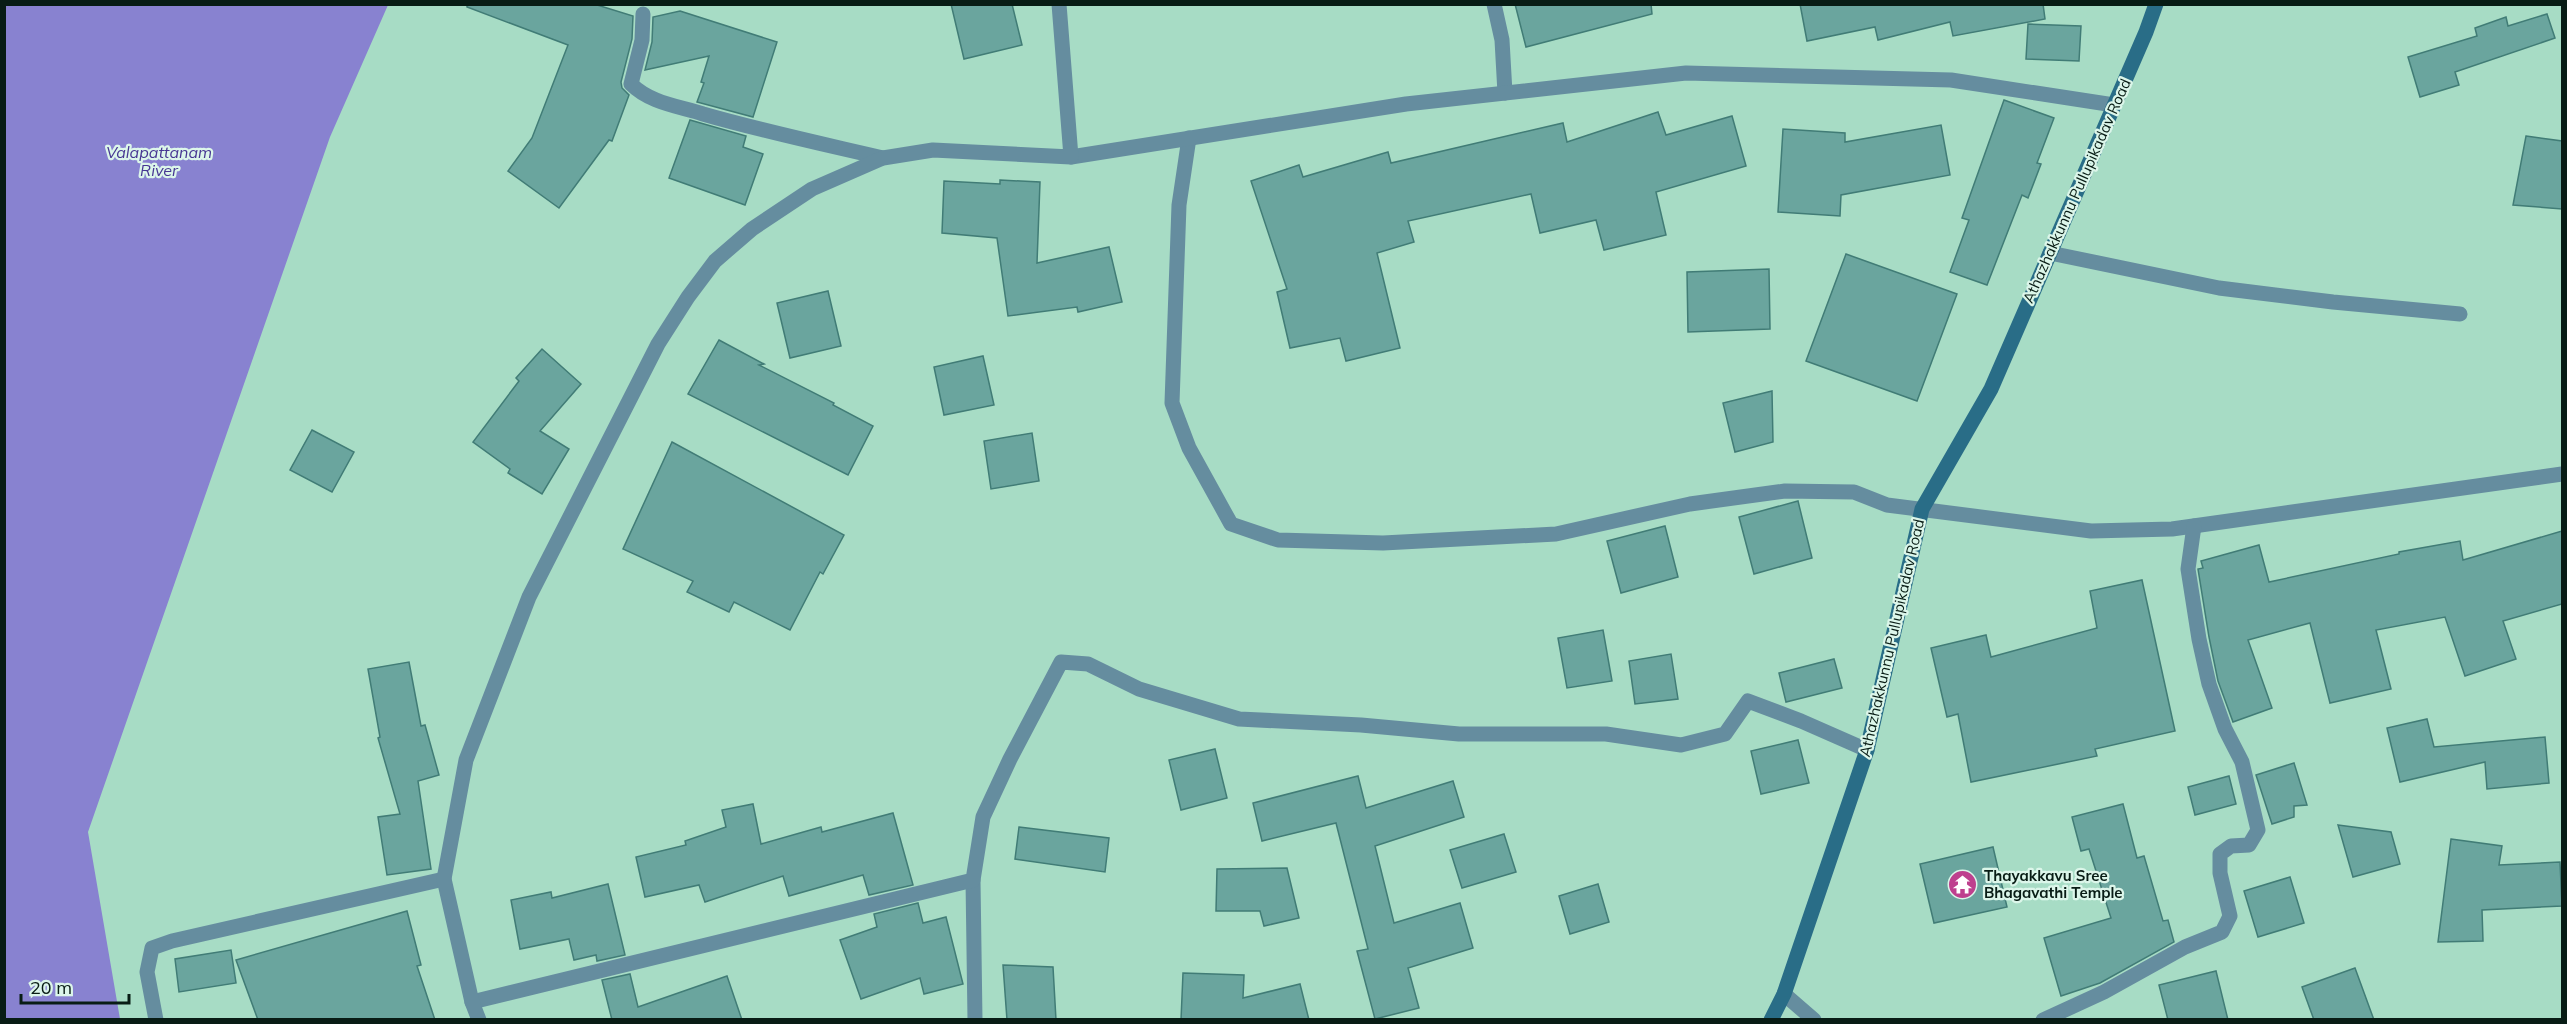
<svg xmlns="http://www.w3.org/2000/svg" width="2567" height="1024" viewBox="0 0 2567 1024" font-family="Mulish,sans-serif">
<rect width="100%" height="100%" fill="#a7dcc5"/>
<!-- water -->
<path fill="#8882d0" d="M 5,4 L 388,5 L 330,137 L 88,832 L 120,1019 L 5,1019 Z"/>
<!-- building -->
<g fill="#6aa59e" stroke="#417c76" stroke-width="1.5">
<path d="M 467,4 L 594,4 L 633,16 L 632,39 L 621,82 L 622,88 L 629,95 L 612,141 L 609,140 L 559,208 L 508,171 L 532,138 L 568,45 L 467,7 Z"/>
<path d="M 951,4 L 1012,4 L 1022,45 L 964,59 Z"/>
<path d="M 1515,4 L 1651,4 L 1652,14 L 1526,47 Z"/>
<path d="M 1800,4 L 2043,4 L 2045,19 L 1953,36 L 1950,22 L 1878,40 L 1875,27 L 1807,41 Z"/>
<path d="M 680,11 L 777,42 L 753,117 L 697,102 L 704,83 L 701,82 L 709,56 L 645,70 L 652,42 L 653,17 Z"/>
<path d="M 2547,14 L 2555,38 L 2455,72 L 2459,85 L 2420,97 L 2408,57 L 2477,36 L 2475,28 L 2506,17 L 2508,26 Z"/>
<path d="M 2028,24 L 2081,26 L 2079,61 L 2026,59 Z"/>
<path d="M 2004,100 L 2054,118 L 2037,163 L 2041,164 L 2028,198 L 2022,195 L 1987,285 L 1950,272 L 1969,220 L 1962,218 Z"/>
<path d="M 1658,112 L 1666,135 L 1732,116 L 1746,166 L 1656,192 L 1666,235 L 1604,250 L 1596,220 L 1540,233 L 1531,194 L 1408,221 L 1414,242 L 1377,253 L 1400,348 L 1346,361 L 1340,338 L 1290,348 L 1277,292 L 1287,289 L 1251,181 L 1299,165 L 1303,177 L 1388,152 L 1391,163 L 1563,123 L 1567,142 Z"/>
<path d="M 690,120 L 746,136 L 743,147 L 763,154 L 745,205 L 669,178 Z"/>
<path d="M 1941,125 L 1950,175 L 1841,195 L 1840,216 L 1778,212 L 1783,129 L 1845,133 L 1845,142 Z"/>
<path d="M 2526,136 L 2562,141 L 2562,209 L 2513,205 Z"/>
<path d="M 1000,180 L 1040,182 L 1037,263 L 1109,247 L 1122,302 L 1078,312 L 1077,307 L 1008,316 L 997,238 L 942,233 L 944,181 L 1000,184 Z"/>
<path d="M 1846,254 L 1957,294 L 1917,401 L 1806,361 Z"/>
<path d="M 1769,269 L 1770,329 L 1688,332 L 1687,272 Z"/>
<path d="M 828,291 L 841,346 L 790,358 L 777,303 Z"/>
<path d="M 719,340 L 764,364 L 759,365 L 834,403 L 833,405 L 873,426 L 848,475 L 688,394 Z"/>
<path d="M 542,349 L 581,384 L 540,431 L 569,449 L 542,494 L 508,473 L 510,469 L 473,442 L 519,381 L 516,378 Z"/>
<path d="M 983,356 L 994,405 L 944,415 L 934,367 Z"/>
<path d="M 1772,391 L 1773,442 L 1735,452 L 1723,403 Z"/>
<path d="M 312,430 L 354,452 L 332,492 L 290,470 Z"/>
<path d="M 1032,433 L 1039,481 L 991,489 L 984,441 Z"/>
<path d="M 672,442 L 844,535 L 823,574 L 820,572 L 790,630 L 734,602 L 729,612 L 687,592 L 693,581 L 623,549 Z"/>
<path d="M 1798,501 L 1812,558 L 1754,574 L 1739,517 Z"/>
<path d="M 1665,526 L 1678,577 L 1621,593 L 1607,541 Z"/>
<path d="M 2562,531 L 2562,604 L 2503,621 L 2516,659 L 2465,676 L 2445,617 L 2376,630 L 2391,689 L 2330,703 L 2310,623 L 2248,640 L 2272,708 L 2233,722 L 2218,681 L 2209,637 L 2198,569 L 2203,568 L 2201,561 L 2259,545 L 2269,582 L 2399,554 L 2399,552 L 2460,541 L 2463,560 Z"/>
<path d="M 2142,580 L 2175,731 L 2095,749 L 2097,756 L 1971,782 L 1958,714 L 1947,717 L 1931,648 L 1986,635 L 1991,657 L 2097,628 L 2090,591 Z"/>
<path d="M 1603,630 L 1612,681 L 1567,688 L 1558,638 Z"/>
<path d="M 1671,654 L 1678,699 L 1635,704 L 1629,661 Z"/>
<path d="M 1834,659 L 1842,688 L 1786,702 L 1779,673 Z"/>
<path d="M 409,662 L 421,726 L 425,725 L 439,775 L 418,781 L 431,869 L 387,875 L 378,817 L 400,814 L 378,738 L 380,737 L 368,669 Z"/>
<path d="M 2427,719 L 2434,747 L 2545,737 L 2549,783 L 2487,789 L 2485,762 L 2400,782 L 2387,728 Z"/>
<path d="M 1798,740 L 1809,783 L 1761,794 L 1751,751 Z"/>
<path d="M 1215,749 L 1227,798 L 1181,810 L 1169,760 Z"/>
<path d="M 2294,763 L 2307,805 L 2294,806 L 2294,817 L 2272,824 L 2256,775 Z"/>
<path d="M 1358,776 L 1366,808 L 1453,781 L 1464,817 L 1375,846 L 1394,923 L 1460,903 L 1473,948 L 1408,968 L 1419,1008 L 1375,1019 L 1357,951 L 1368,949 L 1336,823 L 1262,841 L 1253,803 Z"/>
<path d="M 2229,776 L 2236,804 L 2195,815 L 2188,787 Z"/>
<path d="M 753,804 L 761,844 L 821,827 L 822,832 L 893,813 L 913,885 L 869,895 L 863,875 L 789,896 L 783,876 L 705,902 L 699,885 L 645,897 L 636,857 L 686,845 L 685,841 L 726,827 L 722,810 Z"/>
<path d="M 2123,804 L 2137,858 L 2144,856 L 2163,921 L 2168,920 L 2174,942 L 2100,983 L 2061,996 L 2044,938 L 2111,918 L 2089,849 L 2081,851 L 2072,817 Z"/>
<path d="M 2338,825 L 2391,832 L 2400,864 L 2353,877 Z"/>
<path d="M 1019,827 L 1109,838 L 1105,872 L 1015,859 Z"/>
<path d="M 1504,834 L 1516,872 L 1462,888 L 1450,850 Z"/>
<path d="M 2451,839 L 2502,846 L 2499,865 L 2560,862 L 2562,906 L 2482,910 L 2483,941 L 2438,942 Z"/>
<path d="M 1993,847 L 2007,907 L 1934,923 L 1920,864 Z"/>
<path d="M 1287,868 L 1299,918 L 1264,926 L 1260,911 L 1216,911 L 1217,869 Z"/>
<path d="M 2290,877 L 2304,923 L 2258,937 L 2244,891 Z"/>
<path d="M 608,884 L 625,955 L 597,961 L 596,955 L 574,960 L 569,939 L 520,949 L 511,900 L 551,892 L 552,898 Z"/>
<path d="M 1598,884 L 1609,922 L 1570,934 L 1559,896 Z"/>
<path d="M 918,903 L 923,923 L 946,917 L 963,984 L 924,994 L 920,978 L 861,999 L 840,940 L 877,927 L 874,914 Z"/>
<path d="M 407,911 L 421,965 L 417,966 L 435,1020 L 258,1020 L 236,960 Z"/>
<path d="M 231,950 L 236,983 L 179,992 L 175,959 Z"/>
<path d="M 1003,965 L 1053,967 L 1056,1020 L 1007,1020 Z"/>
<path d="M 2355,968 L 2374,1020 L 2314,1020 L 2302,987 Z"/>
<path d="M 2216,971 L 2228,1020 L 2168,1020 L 2159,985 Z"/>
<path d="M 1183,973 L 1244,975 L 1243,998 L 1300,984 L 1309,1020 L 1181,1020 Z"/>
<path d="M 630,974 L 638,1007 L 727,976 L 742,1020 L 612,1020 L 602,980 Z"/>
</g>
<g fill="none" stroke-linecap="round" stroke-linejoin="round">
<!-- minor -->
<g stroke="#658d9f" stroke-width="15">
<path d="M 1494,4 L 1502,40 L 1505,93"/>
<path d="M 643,14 L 642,40 L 631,84 C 650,103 678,106 703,114 C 762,131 823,144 883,158"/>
<path d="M 1189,138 L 1179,205 L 1172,403 L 1189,448 L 1231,524 L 1278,540 L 1383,543 L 1556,534 L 1690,504 L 1785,491 L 1854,492 L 1887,505 L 2091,531 L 2172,529 L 2562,474"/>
<path d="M 1071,157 L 1406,104 L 1686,73 L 1951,80 L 2114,105"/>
<path d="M 2050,253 L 2219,288 L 2333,302 L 2460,314"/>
<path d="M 973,880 L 975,1020"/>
<path d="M 1784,994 L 1814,1020"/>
<path d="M 472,1002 L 973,880 L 983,817 L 1010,759 L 1061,662 L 1088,664 L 1139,689 L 1239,719 L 1361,725 L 1459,734 L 1606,734 L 1681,745 L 1725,734 L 1748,701 L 1801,721 L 1867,750"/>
<path d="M 156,1020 L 147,972 L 152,948 L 172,941 L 444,879"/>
<path d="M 479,1020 L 472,1002 L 444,879 L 466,760 L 529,597 L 658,344 L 688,297 L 715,261 L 752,229 L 812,189 L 883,158 L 933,150 L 1071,157 L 1059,4"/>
<path d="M 2043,1020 L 2104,992 L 2185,947 L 2222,932 L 2230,916 L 2220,873 L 2220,854 L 2231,846 L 2249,845 L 2258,830 L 2242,762 L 2225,729 L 2209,684 L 2199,639 L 2188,569 L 2194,526"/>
</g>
<!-- secondary -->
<path stroke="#296d87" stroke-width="15" d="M 1771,1020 L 1784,994 L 1867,750 L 1922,509 L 1991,389 L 2146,32 L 2156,4"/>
</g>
<!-- icons -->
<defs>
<symbol id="temple-disc" viewBox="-11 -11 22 22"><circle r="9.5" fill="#be408e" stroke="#dcf6ea"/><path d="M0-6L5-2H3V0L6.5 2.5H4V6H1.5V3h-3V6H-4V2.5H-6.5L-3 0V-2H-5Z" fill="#fff"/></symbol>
</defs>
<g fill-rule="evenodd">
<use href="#temple-disc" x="1946" y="868" width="33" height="33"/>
</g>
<g text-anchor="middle" stroke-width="4.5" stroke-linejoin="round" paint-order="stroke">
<!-- street labels -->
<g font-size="15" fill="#081c15" stroke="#dcf6ea">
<text transform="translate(2077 191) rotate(-66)" y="5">Athazhakkunnu Pullupikadav Road</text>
<text transform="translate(1892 638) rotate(-77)" y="5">Athazhakkunnu Pullupikadav Road</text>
</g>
<!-- poi labels -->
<g font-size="15" font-weight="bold" fill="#081c15" stroke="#dcf6ea" text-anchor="start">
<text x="1984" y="881">Thayakkavu Sree<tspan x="1984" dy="17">Bhagavathi Temple</tspan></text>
</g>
<!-- water labels -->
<g font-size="16" font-style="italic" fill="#473793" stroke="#dcf6ea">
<text x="159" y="158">Valapattanam<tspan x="159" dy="18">River</tspan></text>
</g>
</g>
<!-- border -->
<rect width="2567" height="1024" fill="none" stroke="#081c15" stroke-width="12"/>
<!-- scale -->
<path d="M21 994v9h108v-9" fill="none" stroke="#081c15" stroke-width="3"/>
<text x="30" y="994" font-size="18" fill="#081c15" stroke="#dcf6ea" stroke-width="4.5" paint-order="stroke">20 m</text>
</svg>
